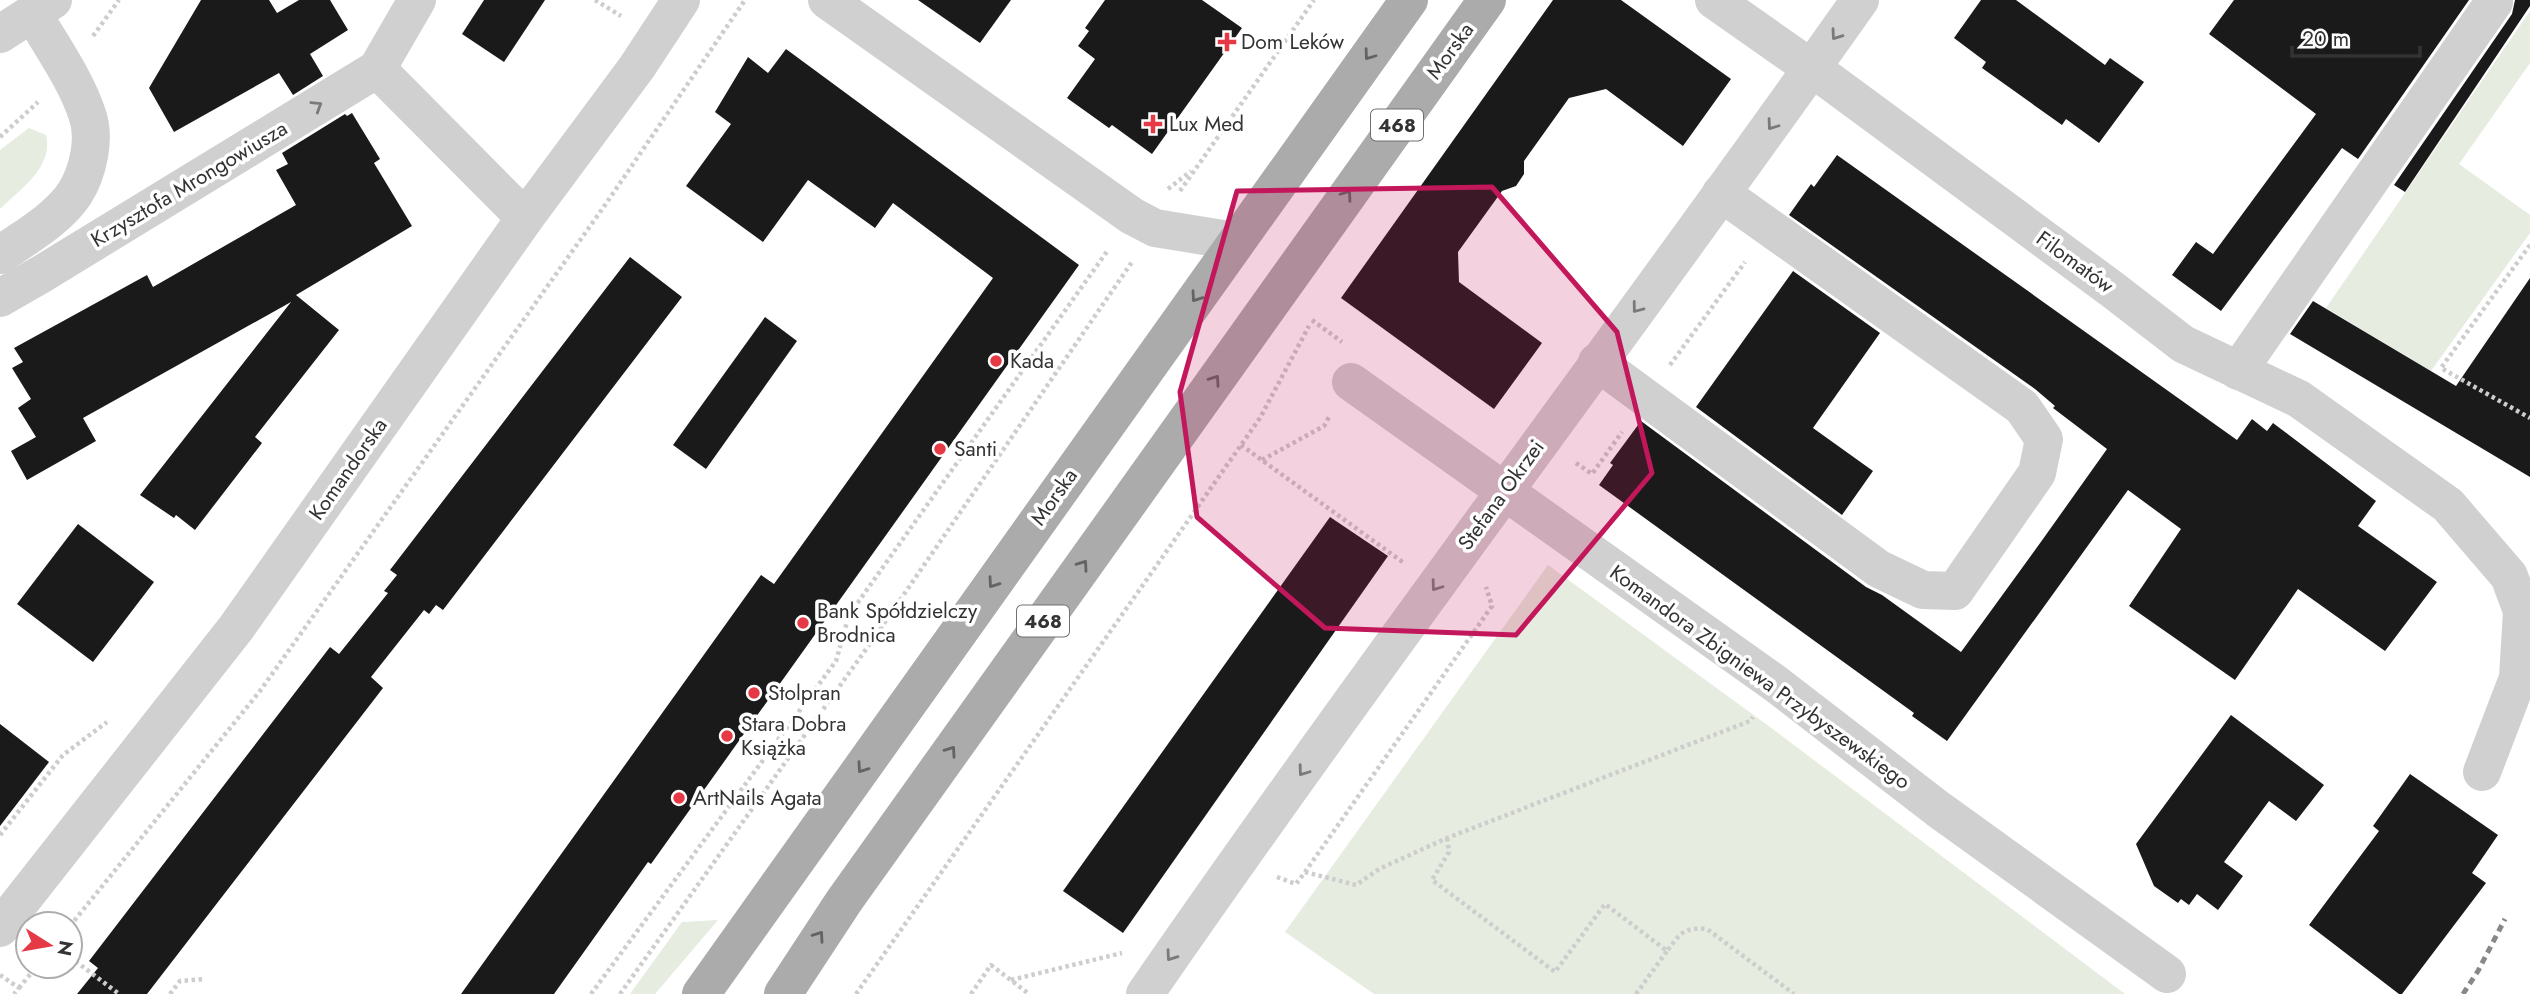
<svg xmlns="http://www.w3.org/2000/svg" width="2530" height="994" viewBox="0 0 2530 994" font-family="Jost,sans-serif">
<rect width="100%" height="100%" fill="#fff"/>
<!-- green -->
<g fill="#e6ecdf">
<path d="M 2530,11 L 2530,63 L 2459,164 L 2530,215 L 2530,233 L 2431,371 L 2326,308 Z"/>
<path d="M 29,128 L 46,135 C 54,167 20,189 0,209 L 0,150 Z"/>
<path d="M 1548,565 L 1770,727 L 2125,994 L 1374,994 L 1285,932 Z"/>
<path d="M 718,920 L 655,994 L 630,994 L 682,922 Z"/>
</g>
<!-- building -->
<g fill="#1a1a1a">
<path d="M 201,0 L 269,0 L 277,13 L 299,0 L 330,0 L 348,30 L 310,54 L 323,76 L 293,95 L 279,73 L 174,132 L 149,88 Z"/>
<path d="M 484,0 L 545,0 L 504,62 L 462,34 Z"/>
<path d="M 918,0 L 1011,0 L 980,43 Z"/>
<path d="M 1105,0 L 1202,0 L 1242,28 L 1152,154 L 1112,125 L 1109,128 L 1067,98 L 1095,59 L 1078,46 L 1089,31 L 1085,28 Z"/>
<path d="M 1553,0 L 1621,0 L 1731,79 L 1683,146 L 1606,89 L 1569,98 L 1524,161 L 1524,174 L 1516,186 L 1502,191 L 1458,252 L 1459,282 L 1542,343 L 1494,409 L 1341,298 Z"/>
<path d="M 1981,0 L 2016,0 L 2105,65 L 2110,58 L 2144,82 L 2099,143 L 2066,119 L 2062,125 L 1982,68 L 1986,62 L 1954,38 Z"/>
<path d="M 2234,0 L 2469,0 L 2358,159 L 2342,148 L 2221,311 L 2172,275 L 2196,242 L 2213,254 L 2316,114 L 2209,34 Z"/>
<path d="M 2515,0 L 2530,0 L 2530,6 L 2405,192 L 2394,185 L 2512,14 Z"/>
<path d="M 786,49 L 1079,265 L 651,864 L 648,862 L 554,994 L 461,994 L 761,575 L 774,584 L 993,278 L 893,203 L 875,228 L 808,180 L 763,242 L 686,186 L 731,124 L 715,112 L 748,57 L 768,73 Z"/>
<path d="M 352,113 L 380,159 L 374,163 L 412,226 L 296,295 L 339,330 L 255,437 L 262,443 L 195,530 L 176,515 L 174,518 L 140,495 L 291,302 L 83,418 L 96,441 L 27,480 L 11,451 L 36,437 L 18,408 L 31,399 L 12,368 L 23,362 L 14,348 L 147,275 L 153,287 L 296,205 L 276,170 L 288,164 L 282,153 L 345,114 L 347,116 Z"/>
<path d="M 1837,155 L 2237,440 L 2252,419 L 2267,431 L 2273,423 L 2376,501 L 2358,526 L 2437,582 L 2385,651 L 2298,589 L 2235,680 L 2129,606 L 2181,529 L 2128,490 L 1947,741 L 1912,716 L 1914,713 L 1599,485 L 1613,465 L 1610,463 L 1641,421 L 1866,587 L 1882,595 L 1961,652 L 2043,539 L 2107,449 L 2053,408 L 2055,406 L 2035,389 L 1789,215 L 1811,184 L 1814,187 Z"/>
<path d="M 630,257 L 682,297 L 443,610 L 436,605 L 429,614 L 424,610 L 371,677 L 383,688 L 147,994 L 77,994 L 98,968 L 89,961 L 330,647 L 339,654 L 388,593 L 384,591 L 397,575 L 390,570 Z"/>
<path d="M 1793,271 L 1880,333 L 1813,428 L 1873,471 L 1842,515 L 1696,407 Z"/>
<path d="M 2530,278 L 2530,477 L 2290,334 L 2313,301 L 2456,386 Z"/>
<path d="M 765,317 L 797,341 L 706,469 L 673,445 Z"/>
<path d="M 1330,517 L 1388,556 L 1123,933 L 1063,891 Z"/>
<path d="M 78,524 L 154,582 L 93,662 L 17,604 Z"/>
<path d="M 2231,715 L 2324,785 L 2296,821 L 2269,801 L 2224,862 L 2243,876 L 2218,910 L 2197,894 L 2189,905 L 2181,899 L 2178,903 L 2154,886 L 2136,844 Z"/>
<path d="M 0,724 L 49,762 L 0,826 Z"/>
<path d="M 2410,774 L 2498,835 L 2472,873 L 2486,883 L 2402,994 L 2399,994 L 2309,925 L 2379,831 L 2373,826 Z"/>
</g>
<g fill="none" stroke-linecap="round" stroke-linejoin="round">
<!-- path -->
<g stroke="#cdcdcd" stroke-width="4.5" stroke-dasharray="3.5 3.5" stroke-linecap="butt">
<path d="M 595,0 L 621,16"/>
<path d="M 93,36 L 119,0"/>
<path d="M 0,137 L 38,102"/>
<path d="M 1168,189 L 1191,171"/>
<path d="M 1180,191 L 1314,0"/>
<path d="M 2530,245 L 2441,368 L 2530,418"/>
<path d="M 1312,320 L 1342,342"/>
<path d="M 1670,365 L 1745,262"/>
<path d="M 1241,445 L 1404,563"/>
<path d="M 1262,460 L 1324,426 L 1329,417"/>
<path d="M 1576,463 L 1592,474 L 1622,432"/>
<path d="M 0,835 L 63,755 L 107,722"/>
<path d="M 1447,838 L 1449,852 L 1432,880 L 1555,972 L 1605,904 L 1667,951 C 1681,933 1683,927 1707,929 L 1794,994"/>
<path d="M 1305,872 L 1356,885 L 1379,869 L 1447,838 L 1750,721 L 1753,717"/>
<path d="M 1277,877 L 1296,884 L 1305,872 L 1492,606 L 1486,587"/>
<path d="M 70,926 L 260,691 L 603,208 L 745,0"/>
<path d="M 70,957 L 119,994"/>
<path d="M 0,975 L 19,988 L 14,994"/>
<path d="M 1011,980 L 1122,953"/>
<path d="M 19,988 L 37,966"/>
<path d="M 170,994 L 180,981 L 205,979"/>
<path d="M 591,994 L 836,661 L 849,615 L 1108,250"/>
<path d="M 620,994 L 874,638 L 1132,262"/>
<path d="M 856,994 L 1260,418 L 1309,326"/>
<path d="M 971,994 L 991,965 L 1029,994"/>
<path d="M 1636,994 L 1667,951"/>
</g>
<!-- minor -->
<g stroke="#d0d0d0" stroke-width="38">
<path d="M 827,0 L 1132,216 L 1155,228 L 1235,241"/>
<path d="M 1714,0 L 1831,82 L 2113,290 L 2183,344 L 2299,399 L 2448,505 L 2509,576 L 2522,611 L 2518,678 L 2482,772"/>
<path d="M 0,34 L 53,0"/>
<path d="M 377,69 L 525,218"/>
<path d="M 0,255 C 25,237 58,219 75,193 C 88,172 96,138 87,114 C 76,80 51,45 33,14"/>
<path d="M 0,298 L 40,275 L 377,69 L 417,0"/>
<path d="M 1597,362 L 1879,569 L 1923,590 L 1955,591 L 2037,473 L 2044,439 L 2022,407 L 1721,193"/>
<path d="M 2238,371 L 2494,2"/>
<path d="M 1351,382 L 1776,684 L 1938,809 L 2167,974"/>
<path d="M 0,928 L 236,628 L 525,218 L 637,67 L 681,0"/>
<path d="M 1145,994 C 1377,658 1625,333 1860,0"/>
</g>
<!-- major -->
<g stroke="#ababab" stroke-width="38">
<path d="M 701,994 L 1409,0"/>
<path d="M 783,994 L 844,901 L 1487,0"/>
</g>
<!-- rail -->
<path stroke="#888" stroke-width="5" stroke-dasharray="7 5" stroke-linecap="butt" d="M 2463,994 L 2478,971 L 2505,919"/>
</g>
<!-- one-way arrows -->
<defs><path id="oneway-chevron" d="M-2-3.5L2.5 0L-2 3.5" fill="none" stroke-width="1.6" stroke-linecap="round" stroke-linejoin="round" transform="scale(1.75)"/></defs>
<g stroke="#7a7a7a">
<use href="#oneway-chevron" transform="translate(1836 35) rotate(125)"/>
<use href="#oneway-chevron" transform="translate(317 106) rotate(-32)"/>
<use href="#oneway-chevron" transform="translate(1772 125) rotate(126)"/>
<use href="#oneway-chevron" transform="translate(1637 308) rotate(127)"/>
<use href="#oneway-chevron" transform="translate(1436 586) rotate(126)"/>
<use href="#oneway-chevron" transform="translate(1303 771) rotate(126)"/>
<use href="#oneway-chevron" transform="translate(1171 956) rotate(125)"/>
</g>
<g stroke="#636363">
<use href="#oneway-chevron" transform="translate(1369 55) rotate(126)"/>
<use href="#oneway-chevron" transform="translate(1347 195) rotate(-54)"/>
<use href="#oneway-chevron" transform="translate(1196 297) rotate(125)"/>
<use href="#oneway-chevron" transform="translate(1215 380) rotate(-55)"/>
<use href="#oneway-chevron" transform="translate(1083 565) rotate(-55)"/>
<use href="#oneway-chevron" transform="translate(993 583) rotate(125)"/>
<use href="#oneway-chevron" transform="translate(951 751) rotate(-55)"/>
<use href="#oneway-chevron" transform="translate(862 768) rotate(125)"/>
<use href="#oneway-chevron" transform="translate(819 936) rotate(-55)"/>
</g>
<!-- marked area -->
<path fill="#c2185b" fill-opacity="0.2" stroke="#c2185b" stroke-width="5" stroke-linejoin="round" d="M 1492,187 L 1617,332 L 1652,473 L 1516,635 L 1325,628 L 1197,517 L 1180,392 L 1237,191 Z"/>
<!-- markers -->
<g fill="#e63946" stroke="#fff" stroke-width="2.5">
<path d="M1223.5 31.5h7v7h7v7h-7v7h-7v-7h-7v-7h7z"/>
<path d="M1149.5 113.5h7v7h7v7h-7v7h-7v-7h-7v-7h7z"/>
<circle cx="996" cy="361" r="7"/>
<circle cx="940" cy="449" r="7"/>
<circle cx="803" cy="623" r="7"/>
<circle cx="754" cy="693" r="7"/>
<circle cx="727" cy="736" r="7"/>
<circle cx="679" cy="798" r="7"/>
</g>
<g text-anchor="middle" stroke-width="7" stroke-linejoin="round" paint-order="stroke">
<!-- shield labels -->
<g fill="#fff" stroke="#707070" stroke-width="2">
<rect x="1371" y="109.5" width="52" height="31" rx="5"/>
<rect x="1017" y="605.5" width="52" height="31" rx="5"/>
</g>
<g font-size="19" font-weight="bold" fill="#333">
<text x="1397" y="132">468</text>
<text x="1043" y="628">468</text>
</g>
<!-- poi labels -->
<g font-size="21" fill="#333" stroke="#fff" text-anchor="start">
<text x="1241" y="49">Dom Leków</text>
<text x="1169" y="131">Lux Med</text>
<text x="1010" y="368">Kada</text>
<text x="954" y="456">Santi</text>
<text x="817" y="618">Bank Spółdzielczy<tspan x="817" dy="24">Brodnica</tspan></text>
<text x="768" y="700">Stolpran</text>
<text x="741" y="731">Stara Dobra<tspan x="741" dy="24">Książka</tspan></text>
<text x="693" y="805">ArtNails Agata</text>
</g>
<!-- street labels -->
<g font-size="21" fill="#333" stroke="#fff">
<text transform="translate(1450 51) rotate(-54)" y="7">Morska</text>
<text transform="translate(189 184) rotate(-31)" y="7">Krzysztofa Mrongowiusza</text>
<text transform="translate(2075 262) rotate(36)" y="7">Filomatów</text>
<text transform="translate(348 469) rotate(-55)" y="7">Komandorska</text>
<text transform="translate(1501 495) rotate(-54)" y="7">Stefana Okrzei</text>
<text transform="translate(1054 497) rotate(-55)" y="7">Morska</text>
<text transform="translate(1760 677) rotate(36)" y="7">Komandora Zbigniewa Przybyszewskiego</text>
</g>
</g>
<!-- north arrow -->
<g transform="translate(49 945) rotate(101)"><circle r="33" fill="#ffffff" stroke="#adadad" stroke-width="2"/>
<path d="M0-5L12 26L0 18L-12 26Z" fill="#e63946"/>
<text y="-10" font-size="19" font-weight="bold" text-anchor="middle" fill="#333333">N</text>
</g>
<!-- scale -->
<path d="M2292 46v10h128v-10" fill="none" stroke="#333333" stroke-width="3.5"/>
<text x="2302" y="46" font-size="21" fill="#333333" stroke="#ffffff" stroke-width="5" paint-order="stroke">20 m</text>
</svg>
